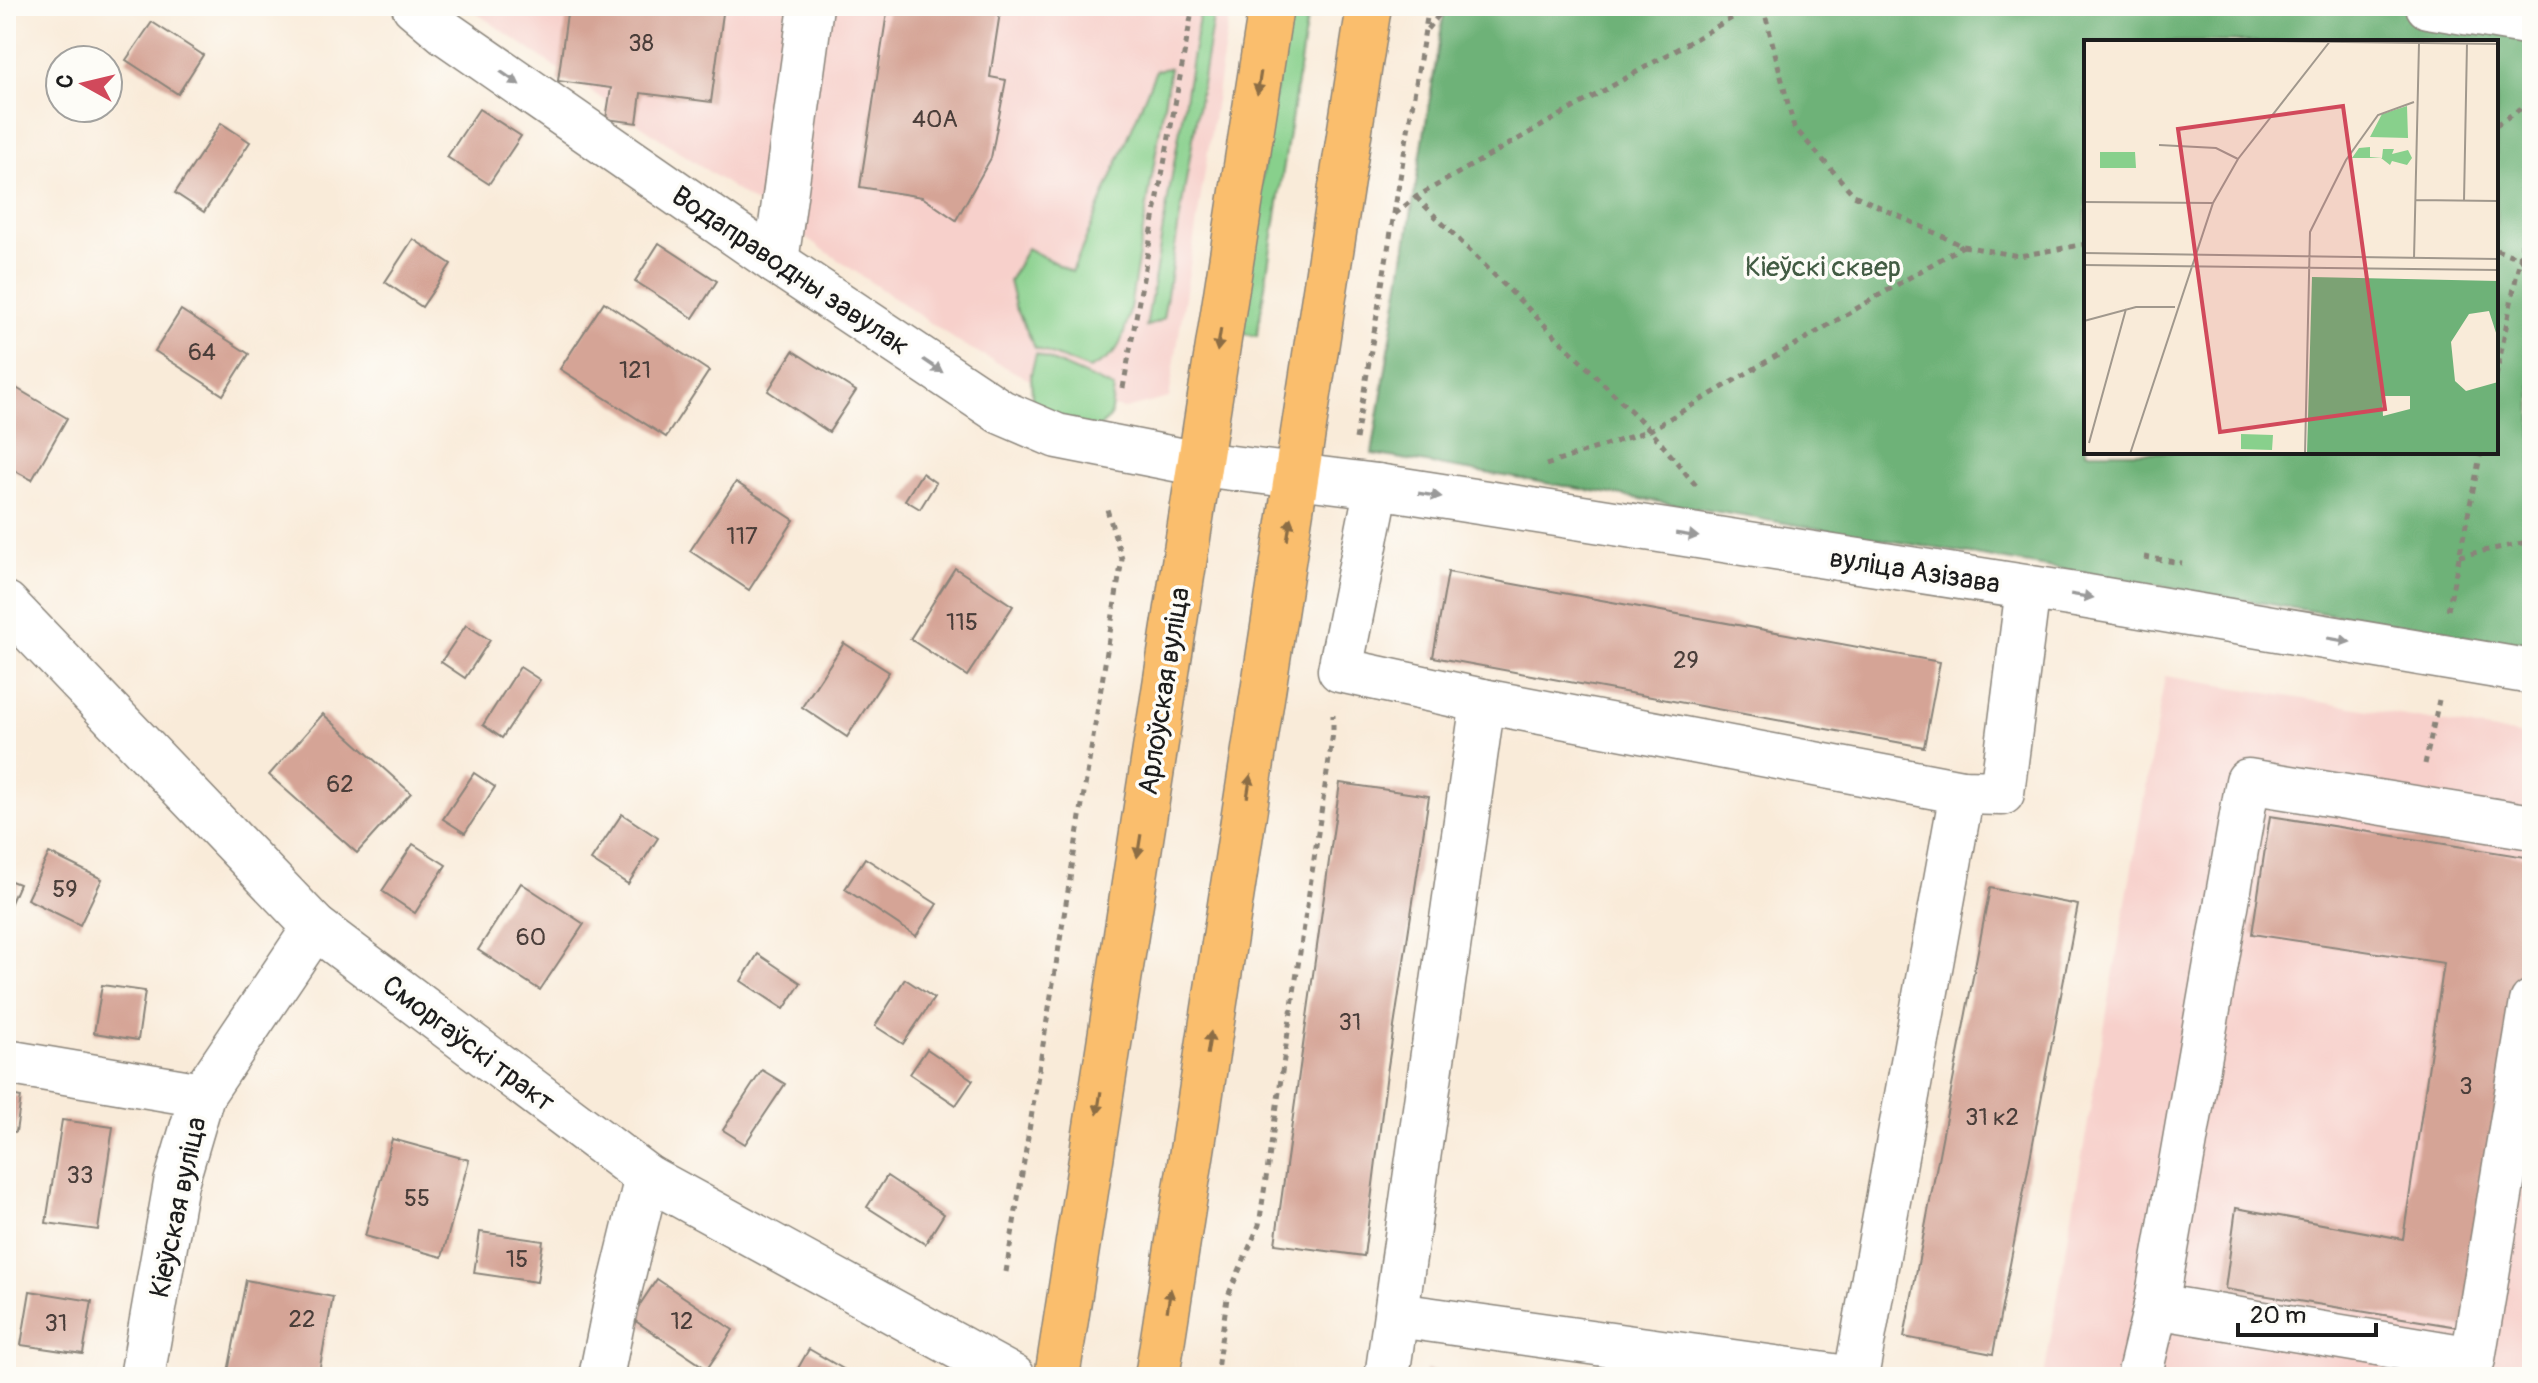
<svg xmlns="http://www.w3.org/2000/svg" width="2538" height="1383" viewBox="0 0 2538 1383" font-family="Pangolin,sans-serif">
<rect width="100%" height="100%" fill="#fdfcf7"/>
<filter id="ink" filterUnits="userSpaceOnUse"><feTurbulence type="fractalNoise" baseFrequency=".0125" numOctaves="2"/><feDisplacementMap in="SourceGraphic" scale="16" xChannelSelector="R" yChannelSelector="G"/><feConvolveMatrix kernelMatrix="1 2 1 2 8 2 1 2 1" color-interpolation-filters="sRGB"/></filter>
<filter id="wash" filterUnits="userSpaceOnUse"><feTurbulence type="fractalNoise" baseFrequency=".006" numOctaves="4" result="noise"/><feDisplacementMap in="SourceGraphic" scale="32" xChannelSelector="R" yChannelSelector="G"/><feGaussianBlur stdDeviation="1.8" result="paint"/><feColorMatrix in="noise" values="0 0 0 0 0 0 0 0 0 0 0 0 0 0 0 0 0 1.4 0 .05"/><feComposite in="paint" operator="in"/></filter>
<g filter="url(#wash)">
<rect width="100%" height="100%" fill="#f9ebd9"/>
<!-- built -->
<g fill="#f7d0cb">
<path d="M 466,6 L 1231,6 L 1169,398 L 1125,409 L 1069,401 L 960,343 Z"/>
<path d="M 2165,676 L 2532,737 L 2532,1377 L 2044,1377 Z"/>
</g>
<!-- green -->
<g fill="#88d08c" stroke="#527654" stroke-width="2">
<path d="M 1201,6 L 1215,6 L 1163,319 L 1146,327 Z"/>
<path d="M 1288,6 L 1309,6 L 1257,336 L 1238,333 Z"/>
<path d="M 1170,68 L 1129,314 C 1121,345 1120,355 1089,369 L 1035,348 L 1015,306 L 1009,281 L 1027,248 L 1072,272 L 1156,70 Z"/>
<path d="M 1036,354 L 1114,388 L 1110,418 L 1095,431 L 1049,416 L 1032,400 L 1031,374 Z"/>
</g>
<!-- forest -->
<path fill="#6eb278" stroke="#45674a" stroke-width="2" fill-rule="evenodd" d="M 1445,6 L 2428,6 L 2532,23 L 2532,648 L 1372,454 ZM 2086,42 L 2496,42 L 2496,452 L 2086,452 Z"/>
<g id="blocks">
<!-- building -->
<g fill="#d5a496">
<path d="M 568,6 L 724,6 L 711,102 L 641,93 L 637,123 L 606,119 L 611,88 L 558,81 Z"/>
<path d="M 888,6 L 1001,6 L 990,77 L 1006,80 L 991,158 L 956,220 L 922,197 L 860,187 Z"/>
<path d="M 152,22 L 203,55 L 178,94 L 126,60 Z"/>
<path d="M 479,109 L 521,136 L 489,184 L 447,157 Z"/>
<path d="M 221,123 L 250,142 L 204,212 L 175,193 Z"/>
<path d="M 413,239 L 451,264 L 422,307 L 385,282 Z"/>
<path d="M 659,243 L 717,281 L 693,318 L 635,281 Z"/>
<path d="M 604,302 L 709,371 L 666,437 L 560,369 Z"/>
<path d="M 181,310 L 249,354 L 223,395 L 155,351 Z"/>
<path d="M 793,351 L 856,391 L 829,432 L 768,391 Z"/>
<path d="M 6,382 L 67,418 L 32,480 L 6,466 Z"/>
<path d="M 922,473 L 936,483 L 920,509 L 905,500 Z"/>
<path d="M 736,482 L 794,520 L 749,590 L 690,551 Z"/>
<path d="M 955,568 L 1013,606 L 967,676 L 910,639 Z"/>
<path d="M 1448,572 L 1940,662 L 1924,747 L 1433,657 Z"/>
<path d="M 466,625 L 490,640 L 465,678 L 441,662 Z"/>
<path d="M 844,643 L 889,672 L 847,737 L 802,707 Z"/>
<path d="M 520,667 L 540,680 L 502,738 L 483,725 Z"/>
<path d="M 323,714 L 411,793 L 357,853 L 269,775 Z"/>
<path d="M 474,773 L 495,787 L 465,833 L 443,819 Z"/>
<path d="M 1340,783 L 1429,796 L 1387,1073 L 1364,1256 L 1275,1244 Z"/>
<path d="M 622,814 L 658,838 L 628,884 L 591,860 Z"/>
<path d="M 2270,816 L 2532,858 L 2532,923 L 2470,1329 L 2225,1289 L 2236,1208 L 2403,1239 L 2444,963 L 2252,934 Z"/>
<path d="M 413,844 L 446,865 L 415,913 L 382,891 Z"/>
<path d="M 49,853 L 102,879 L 80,925 L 27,899 Z"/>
<path d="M 865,858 L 937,904 L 916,936 L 845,889 Z"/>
<path d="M 6,879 L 19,884 L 6,914 Z"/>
<path d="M 521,883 L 584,924 L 540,990 L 478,950 Z"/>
<path d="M 1990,888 L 2078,905 L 1993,1354 L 1904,1337 Z"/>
<path d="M 758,954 L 801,983 L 784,1009 L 741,981 Z"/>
<path d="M 905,979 L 934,998 L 903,1044 L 875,1026 Z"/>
<path d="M 102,985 L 145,991 L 138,1040 L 94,1033 Z"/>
<path d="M 927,1049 L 973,1080 L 956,1105 L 910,1074 Z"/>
<path d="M 762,1070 L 785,1084 L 745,1144 L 723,1130 Z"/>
<path d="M 6,1094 L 21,1097 L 16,1132 L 6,1131 Z"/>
<path d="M 62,1120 L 113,1127 L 98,1230 L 46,1223 Z"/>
<path d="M 392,1139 L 469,1160 L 442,1257 L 365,1236 Z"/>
<path d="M 887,1176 L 944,1214 L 925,1244 L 867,1207 Z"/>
<path d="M 480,1232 L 543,1241 L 537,1282 L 474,1273 Z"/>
<path d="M 657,1279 L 733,1330 L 707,1369 L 631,1318 Z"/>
<path d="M 246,1280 L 333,1297 L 318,1377 L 227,1377 Z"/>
<path d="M 30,1291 L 92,1301 L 83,1354 L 21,1345 Z"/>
<path d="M 809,1349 L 857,1377 L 793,1377 Z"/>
<path d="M 1426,1370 L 1461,1375 L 1461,1377 L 1425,1377 Z"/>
</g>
</g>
</g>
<g filter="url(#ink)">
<use href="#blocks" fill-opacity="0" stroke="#8a847a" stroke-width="2"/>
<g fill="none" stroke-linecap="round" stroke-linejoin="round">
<defs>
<g id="minor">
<path d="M 414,6 L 446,33 L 776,262 L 1001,412 L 1057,436 L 1200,464 L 1377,486 L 2076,595 L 2532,672"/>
<path d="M 2428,6 L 2532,23"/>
<path d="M 776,262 L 811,6"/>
<path d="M 1377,486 L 1340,670 L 1483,701 L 1387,1377"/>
<path d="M 6,604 L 315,927 L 647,1177 L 1013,1377"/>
<path d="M 1483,701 L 1962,792 L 2002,793 L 2028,588"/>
<path d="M 6,1062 L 202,1095"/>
<path d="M 2156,1306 L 2473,1359 L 2532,1002"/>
<path d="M 1397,1315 L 1840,1377"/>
<path d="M 142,1377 L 176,1183 L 202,1095 L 315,927"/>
<path d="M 601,1377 L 615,1308 L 647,1177"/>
<path d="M 1856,1377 L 1962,792"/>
<path d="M 2139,1377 L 2156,1306 L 2248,781 L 2532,827"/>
</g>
<g id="major">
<path d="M 1057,1377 L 1271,6"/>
<path d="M 1157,1377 L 1369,6"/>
</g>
</defs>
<!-- minor casing -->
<use href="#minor" stroke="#8a847a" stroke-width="47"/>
<!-- major casing -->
<use href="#major" stroke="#8a847a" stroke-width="47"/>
<!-- path -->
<g stroke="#8a847a" stroke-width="5" stroke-dasharray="6 6" stroke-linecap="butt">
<path d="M 1763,6 L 1794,127 L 1854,195 L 1963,246 L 2019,256 L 2086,244"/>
<path d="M 1427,29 L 1447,6"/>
<path d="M 2496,125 L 2532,101"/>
<path d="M 1416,197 L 1650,430 L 1698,488"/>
<path d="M 1395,214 L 1416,197 L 1753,6"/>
<path d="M 2496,250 L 2520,258 L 2532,267"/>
<path d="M 2496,377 L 2520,258 L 2532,181"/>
<path d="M 1123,388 L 1193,6"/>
<path d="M 1356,439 L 1429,6"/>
<path d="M 1546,465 L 1650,430 L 1963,246"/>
<path d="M 2459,556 L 2532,541"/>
<path d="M 2144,557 L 2182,563"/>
<path d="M 2448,610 L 2481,452"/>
<path d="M 2425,764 L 2439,700"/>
<path d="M 1006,1272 L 1122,559 L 1106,506"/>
<path d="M 1216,1377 L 1227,1298 L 1259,1225 L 1333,733 L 1333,715"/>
</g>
<!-- minor -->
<use href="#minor" stroke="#fff" stroke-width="44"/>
<!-- major -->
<use href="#major" stroke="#fabe6d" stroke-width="44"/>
</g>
<!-- one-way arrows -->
<defs><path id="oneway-solid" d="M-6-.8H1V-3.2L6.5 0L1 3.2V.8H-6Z" transform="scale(2)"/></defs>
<g fill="#999">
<use href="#oneway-solid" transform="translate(510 78) rotate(35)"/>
<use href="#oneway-solid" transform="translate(933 366) rotate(34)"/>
<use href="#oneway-solid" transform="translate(1430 495) rotate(9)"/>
<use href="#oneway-solid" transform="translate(1687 535) rotate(9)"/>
<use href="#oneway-solid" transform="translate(2082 596) rotate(9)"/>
<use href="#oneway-solid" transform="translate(2339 640) rotate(10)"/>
</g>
<g fill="#8b6d44">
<use href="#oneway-solid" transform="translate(1259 83) rotate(99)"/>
<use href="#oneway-solid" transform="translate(1219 340) rotate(99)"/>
<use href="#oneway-solid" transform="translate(1289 529) rotate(-81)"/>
<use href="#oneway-solid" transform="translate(1249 786) rotate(-81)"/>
<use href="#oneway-solid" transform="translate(1139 846) rotate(99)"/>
<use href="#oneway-solid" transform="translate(1209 1043) rotate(-81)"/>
<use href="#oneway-solid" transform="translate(1099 1103) rotate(99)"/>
<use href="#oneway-solid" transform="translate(1169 1300) rotate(-81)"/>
</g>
</g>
<g text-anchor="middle" stroke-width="7" stroke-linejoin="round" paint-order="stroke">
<!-- number labels -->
<g font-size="24" fill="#4a3e3a">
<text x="641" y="51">38</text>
<text x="935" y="127">40А</text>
<text x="202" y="360">64</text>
<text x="635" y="378">121</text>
<text x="742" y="544">117</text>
<text x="962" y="630">115</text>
<text x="1686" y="668">29</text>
<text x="340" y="792">62</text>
<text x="65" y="897">59</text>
<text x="531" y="945">60</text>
<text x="1350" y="1030">31</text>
<text x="2466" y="1094">3</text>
<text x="1992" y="1125">31 к2</text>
<text x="80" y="1183">33</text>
<text x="417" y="1206">55</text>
<text x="517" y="1267">15</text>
<text x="302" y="1327">22</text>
<text x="682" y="1329">12</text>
<text x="56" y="1331">31</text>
</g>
<!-- park labels -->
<g font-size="28" fill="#425b43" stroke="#fdfcf7">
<text x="1823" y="276">Кіеўскі сквер</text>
</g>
<!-- street labels -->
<g font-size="28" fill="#1c1c1c" stroke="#fdfcf7">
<text transform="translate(791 270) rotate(34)" y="10">Водаправодны завулак</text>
<text transform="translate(1915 570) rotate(9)" y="10">вуліца Азізава</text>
<text transform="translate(1163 691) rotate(-81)" y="10">Арлоўская вуліца</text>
<text transform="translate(469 1043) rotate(37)" y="10">Сморгаўскі тракт</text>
<text transform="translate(177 1207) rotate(-78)" y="10">Кіеўская вуліца</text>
</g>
</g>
<!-- overview -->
<g transform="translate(2084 40)">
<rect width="414" height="414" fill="#f9ebd9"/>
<path d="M 323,66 L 324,98 L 286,97 L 298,74 ZM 286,107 L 286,117 L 298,118 L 299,109 L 310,109 L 308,114 L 324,110 L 328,118 L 323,125 L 308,121 L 306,125 L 297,118 L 268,118 L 275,108 ZM 16,112 L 51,112 L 52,128 L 16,128 ZM 157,394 L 189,395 L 188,410 L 157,409 Z" fill="#88d08c"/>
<path d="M 228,237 L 414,241 L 414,299 L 405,271 L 385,274 L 367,302 L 371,341 L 382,351 L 414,342 L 414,414 L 223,414 ZM 298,356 L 326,356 L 326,369 L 299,376 Z" fill="#6eb278" fill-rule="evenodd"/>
<path fill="none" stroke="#a1988d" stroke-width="2" d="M 98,0 L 414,4M 75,105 L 132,108 L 154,119M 331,160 L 414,161M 380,161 L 383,3M 0,162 L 129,163M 0,213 L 414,219M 330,219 L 335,3M 0,225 L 414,230M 0,281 L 52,267 L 91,267M 5,403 L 42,269M 46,414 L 129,163 L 154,119 L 247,0M 221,414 L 226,192 L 262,120 L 294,75 L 330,62"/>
<path fill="#d1495b" fill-opacity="0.15" stroke="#d1495b" stroke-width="4" d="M 259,66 L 301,369 L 136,392 L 94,89 Z"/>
<rect width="414" height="414" fill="none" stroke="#1c1c1c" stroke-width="4"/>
</g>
<!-- margin -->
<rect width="2538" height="1383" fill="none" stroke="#fdfcf7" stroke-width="32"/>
<!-- north arrow -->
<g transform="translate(84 84) rotate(278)"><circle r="38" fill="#fdfcf7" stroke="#a3a29f" stroke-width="2"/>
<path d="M0-6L14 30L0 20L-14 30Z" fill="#d1495b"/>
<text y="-12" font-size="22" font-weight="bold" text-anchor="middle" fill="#1c1c1c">С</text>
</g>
<!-- scale -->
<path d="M2238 1323v12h138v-12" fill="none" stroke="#1c1c1c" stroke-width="4"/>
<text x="2250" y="1323" font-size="24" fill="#1c1c1c" stroke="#fdfcf7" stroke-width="6" paint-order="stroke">20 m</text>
</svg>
